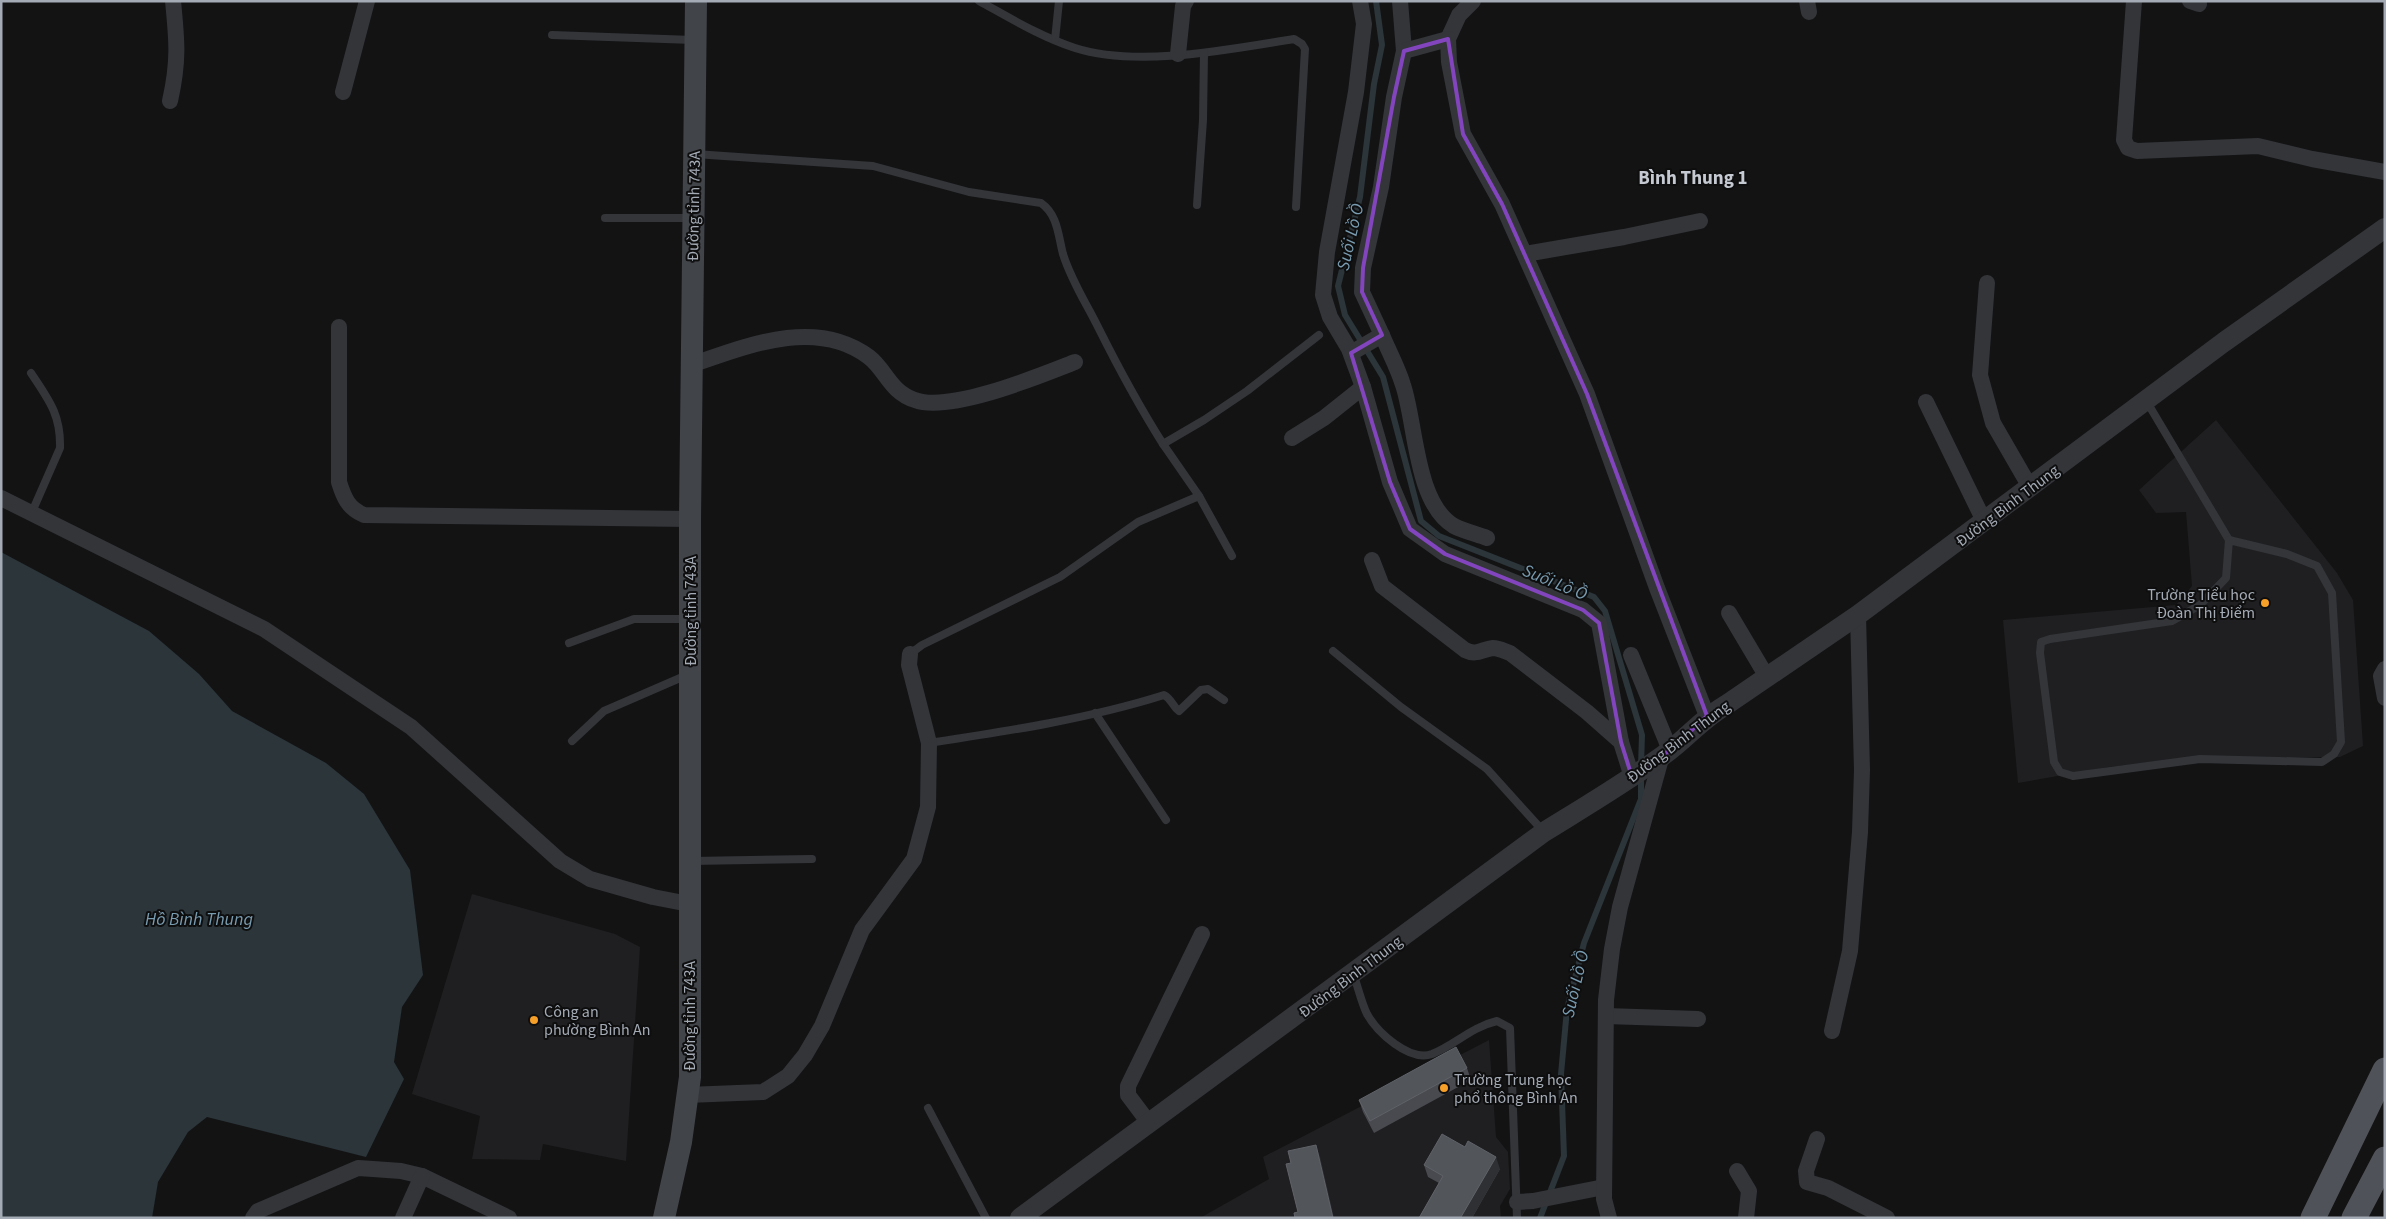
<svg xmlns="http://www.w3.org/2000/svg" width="2386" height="1219" viewBox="0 0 2386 1219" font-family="'Source Sans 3',sans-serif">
<rect width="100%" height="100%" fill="#131314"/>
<!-- built -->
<g fill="#1f1f21">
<path d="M 2216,420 L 2337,573 L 2353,600 L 2363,746 L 2340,757 L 2201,757 L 2109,767 L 2018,783 L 2003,620 L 2176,605 L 2192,586 L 2186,512 L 2156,513 L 2139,490 Z"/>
<path d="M 472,894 L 615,934 L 640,947 L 626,1161 L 543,1144 L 540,1160 L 472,1159 L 480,1116 L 412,1094 Z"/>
<path d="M 1489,1040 L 1496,1137 L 1508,1152 L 1510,1189 L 1500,1206 L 1501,1218 L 1200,1218 L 1269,1179 L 1263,1157 Z"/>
</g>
<!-- water -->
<path fill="#2b353a" d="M 1,552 L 149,631 L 199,674 L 232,711 L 326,763 L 364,794 L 410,870 L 423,975 L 402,1007 L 394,1062 L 404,1079 L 366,1157 L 207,1117 L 188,1132 L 158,1182 L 152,1218 L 1,1218 Z"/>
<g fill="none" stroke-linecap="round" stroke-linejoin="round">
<!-- stream -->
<g stroke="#2b353a" stroke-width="6">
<path d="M 1376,1 L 1382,45 L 1374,84 L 1360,197 L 1338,286 L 1345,315 L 1383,377 L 1421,521 L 1439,536 L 1594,597 L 1605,611 L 1642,735 L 1641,766"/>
<path d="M 1540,1218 L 1564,1156 L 1561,1074 L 1567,1009 L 1584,943 L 1641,799 L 1641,776"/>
</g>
<!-- service -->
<g stroke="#333539" stroke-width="8">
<path d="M 979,1 C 1010,18 1041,37 1075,48 C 1138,68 1230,49 1294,39 L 1302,44 L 1305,49 L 1296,207"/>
<path d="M 552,35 L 693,40"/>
<path d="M 1055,40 L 1059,1"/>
<path d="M 695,154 L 873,166 L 969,192 L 1041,203 C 1058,215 1058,235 1063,254 C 1071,280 1086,303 1098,327 C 1118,367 1139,406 1163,444 L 1204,420 L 1247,391 L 1319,335"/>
<path d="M 1197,205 L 1203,120 L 1204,53"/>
<path d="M 605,218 L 691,218"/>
<path d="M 31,373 C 49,400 61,415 60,448 L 32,512"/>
<path d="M 2147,402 L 2229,540"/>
<path d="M 1163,444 L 1199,496 L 1232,556"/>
<path d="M 2229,540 L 2287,554 L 2317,566 L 2332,593 L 2341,742 L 2334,754 L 2322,762 L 2200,759 L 2073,776 L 2060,772 L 2054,762 L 2040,653 L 2041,642 L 2050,639 L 2172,621 L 2200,605 L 2226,578 Z"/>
<path d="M 569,643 L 634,619 L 689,619"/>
<path d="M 1333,651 L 1401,707 L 1487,769 L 1543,831"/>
<path d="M 910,654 L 922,645 L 1060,577 L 1138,522 L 1199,496"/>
<path d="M 1095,713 L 1166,820"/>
<path d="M 572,741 L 604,711 L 687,675"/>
<path d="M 929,743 C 1008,731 1088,719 1164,695 C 1172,699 1172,706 1179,711 L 1201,690 L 1208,689 L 1224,700"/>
<path d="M 691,861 L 812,859"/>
<path d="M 1353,974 C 1358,986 1361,1002 1367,1014 C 1377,1032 1409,1062 1432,1054 C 1455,1045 1471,1027 1497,1021 L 1510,1028 L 1517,1218"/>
<path d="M 928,1108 L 986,1218"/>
</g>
<!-- minor -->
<g stroke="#333539" stroke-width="16">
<path d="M 1360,1 L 1364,24 L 1356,92 L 1327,252 L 1323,295 L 1330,317 L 1349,349 L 1363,387 L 1390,482 L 1410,529 L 1445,554 L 1583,610 L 1599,623 L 1621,742"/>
<path d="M 1400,1 L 1404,51"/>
<path d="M 1473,1 L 1459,15 L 1448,39 L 1449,62 L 1463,134 L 1502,204 L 1587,394 L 1657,588 L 1707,716"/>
<path d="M 1807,1 L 1809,12"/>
<path d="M 2134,1 L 2124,140 L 2128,148 L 2137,151 L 2258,146 L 2312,159 L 2385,172"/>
<path d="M 2190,1 L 2199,4"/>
<path d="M 1178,54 L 1183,6 L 1186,1"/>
<path d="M 343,92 L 367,1"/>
<path d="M 170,101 C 179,61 177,41 173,1"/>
<path d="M 1525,254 L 1624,237 L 1700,221"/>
<path d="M 1987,283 L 1980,375 L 1993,423 L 2030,487"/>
<path d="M 339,327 L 339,482 C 344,498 348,508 364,515 L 690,519"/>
<path d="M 1382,335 L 1362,292 L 1363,268 L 1381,187 L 1394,97 L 1404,51 L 1448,39"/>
<path d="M 1351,353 L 1382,335 C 1389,352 1398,368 1403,385 C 1416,423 1415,503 1454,526 C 1464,531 1476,534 1487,538"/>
<path d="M 691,365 C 746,346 816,317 869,357 C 886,370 890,392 915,400 C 950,413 1039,376 1075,362"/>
<path d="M 1926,402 L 1984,521"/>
<path d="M 1292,438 L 1324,418 L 1363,387"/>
<path d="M 1,498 L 264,629 L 411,727 L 560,861 L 590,879 L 653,897 L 689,904"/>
<path d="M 1372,560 L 1382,586 L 1465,650 C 1477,656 1482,649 1493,648 C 1499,648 1504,651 1510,653 L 1587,712 L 1621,742 L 1632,777"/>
<path d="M 1729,613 L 1767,677"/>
<path d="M 1631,655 L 1670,750"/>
<path d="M 2385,669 L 2381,676 L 2385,698"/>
<path d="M 1606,1016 L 1698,1019"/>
<path d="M 1832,1031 L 1850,951 L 1860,832 L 1862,770 L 1858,615"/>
<path d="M 687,1095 L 763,1092 L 788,1076 L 805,1055 L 822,1026 L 862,930 L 914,859 L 928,807 L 929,743 L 909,665 L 910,654"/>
<path d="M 1149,1123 L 1128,1095 L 1128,1086 L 1202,934"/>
<path d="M 1817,1139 L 1806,1171 L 1807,1182 L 1828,1188 L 1887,1218"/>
<path d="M 1737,1171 L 1749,1191 L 1746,1218"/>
<path d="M 1517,1202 L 1533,1201 L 1604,1187"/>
<path d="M 253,1218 L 258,1211 L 358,1168 L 373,1169 L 401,1171 L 422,1176 L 509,1218"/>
<path d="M 403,1218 L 422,1176"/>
<path d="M 1609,1218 L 1604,1199 L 1606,1000 L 1612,949 L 1620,907 L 1662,755"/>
</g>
<!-- tertiary -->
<path stroke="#333539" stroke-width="20" d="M 1020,1218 L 1544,832 C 1586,806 1630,780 1669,751 C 1690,735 1702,719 1726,705 L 1858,615 L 2224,342 L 2385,228"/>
<!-- secondary -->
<path stroke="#414449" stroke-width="22" d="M 664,1218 L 681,1142 L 690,1077 L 690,519 L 696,1"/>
<!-- primary -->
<g stroke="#4f5258" stroke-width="25">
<path d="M 2313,1218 L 2385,1070"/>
<path d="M 2354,1218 L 2385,1159"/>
</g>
</g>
<!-- wall -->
<g fill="#484a4f">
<path d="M 1467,1068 L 1471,1080 L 1374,1133 L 1363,1112 L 1359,1100 Z"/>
<path d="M 1424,1165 L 1500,1169 L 1472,1218 L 1419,1218 L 1439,1183 L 1428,1177 Z"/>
</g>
<!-- shaded-wall -->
<g fill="#2f3033">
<path d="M 1316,1145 L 1320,1157 L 1334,1218 L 1333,1218 Z"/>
<path d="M 1496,1157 L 1500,1169 L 1472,1218 L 1461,1218 L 1461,1217 Z"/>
</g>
<!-- building -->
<g fill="#52555a" stroke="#5f6268">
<path d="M 1456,1047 L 1467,1068 L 1370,1121 L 1359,1100 Z"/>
<path d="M 1442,1134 L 1465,1147 L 1468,1141 L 1496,1157 L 1461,1217 L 1461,1218 L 1419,1218 L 1443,1176 L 1424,1165 Z"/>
<path d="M 1316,1145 L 1333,1218 L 1295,1218 L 1294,1213 L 1298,1212 L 1286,1164 L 1291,1163 L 1288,1151 Z"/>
</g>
<!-- marked area -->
<path fill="none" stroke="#8345bd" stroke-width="4" stroke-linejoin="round" d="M 1448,39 L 1463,134 L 1502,204 L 1587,394 L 1707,716 L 1670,750 L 1632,777 L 1621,742 L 1599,623 L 1583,610 L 1445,554 L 1410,529 L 1390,482 L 1351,353 L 1382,335 L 1362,292 L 1363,268 L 1394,97 L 1404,51 Z"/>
<!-- markers -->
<g fill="#f69f29" stroke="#0e0e0f" stroke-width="2">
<circle cx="2265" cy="603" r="5"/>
<circle cx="534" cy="1020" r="5"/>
<circle cx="1444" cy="1088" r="5"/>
</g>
<g text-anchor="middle" stroke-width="4" stroke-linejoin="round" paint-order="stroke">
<!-- street labels -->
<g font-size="16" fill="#a4abb5" stroke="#0e0e0f">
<text transform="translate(693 206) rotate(-89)" y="6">Đường tỉnh 743A</text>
<text transform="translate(2007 505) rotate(-37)" y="6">Đường Bình Thung</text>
<text transform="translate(690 611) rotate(-90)" y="6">Đường tỉnh 743A</text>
<text transform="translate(1678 741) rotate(-37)" y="6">Đường Bình Thung</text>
<text transform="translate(1350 976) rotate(-37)" y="6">Đường Bình Thung</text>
<text transform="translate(689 1016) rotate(-90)" y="6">Đường tỉnh 743A</text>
</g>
<!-- poi labels -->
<g font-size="16" fill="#a4abb5" stroke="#0e0e0f" text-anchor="start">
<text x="2255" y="600" text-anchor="end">Trường Tiểu học<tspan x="2255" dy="18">Đoàn Thị Điểm</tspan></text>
<text x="544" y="1017">Công an<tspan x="544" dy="18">phường Bình An</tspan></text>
<text x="1454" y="1085">Trường Trung học<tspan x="1454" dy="18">phổ thông Bình An</tspan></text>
</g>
<!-- water labels -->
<g font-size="18" font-style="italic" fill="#799cb1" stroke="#0e0e0f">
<text transform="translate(1350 237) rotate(-77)" y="6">Suối Lồ Ồ</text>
<text transform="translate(1555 582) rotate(22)" y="6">Suối Lồ Ồ</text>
<text x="199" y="925">Hồ Bình Thung</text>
<text transform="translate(1575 984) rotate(-77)" y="6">Suối Lồ Ồ</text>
</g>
<!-- quarter labels -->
<g font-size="19" font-weight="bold" fill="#c5c9d1" stroke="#0e0e0f">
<text x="1693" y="184">Bình Thung 1</text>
</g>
</g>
<!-- border -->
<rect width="2386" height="1219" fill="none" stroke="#a4abb5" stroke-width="5"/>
</svg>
